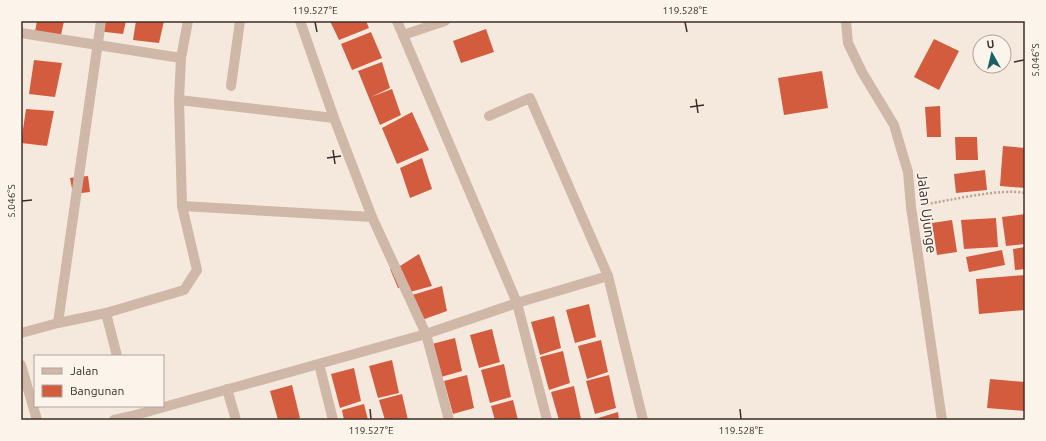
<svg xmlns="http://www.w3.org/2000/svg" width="1046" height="441" viewBox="0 0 1046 441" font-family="Ubuntu,sans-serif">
<rect width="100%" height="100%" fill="#f5e9de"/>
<!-- building -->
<g fill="#d35b3e">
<path d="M 37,21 L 64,21 L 61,35 L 35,32 Z"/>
<path d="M 99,21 L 126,21 L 123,34 L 97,31 Z"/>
<path d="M 136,21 L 164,21 L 159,43 L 133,40 Z"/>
<path d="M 330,21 L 366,21 L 369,28 L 339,40 Z"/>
<path d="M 486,29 L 494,52 L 461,63 L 453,41 Z"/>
<path d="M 371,32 L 382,58 L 352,70 L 341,44 Z"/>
<path d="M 934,39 L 959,51 L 939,90 L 914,77 Z"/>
<path d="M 34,60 L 62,63 L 55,97 L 29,94 Z"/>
<path d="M 382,62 L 390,88 L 371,97 L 392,89 L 401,115 L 380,125 L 358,71 Z"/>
<path d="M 822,71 L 828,108 L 784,115 L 778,78 Z"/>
<path d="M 940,106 L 941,137 L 927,137 L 925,107 Z"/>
<path d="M 26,109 L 54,111 L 47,146 L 21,143 Z"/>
<path d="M 412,112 L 429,150 L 397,164 L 382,128 Z"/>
<path d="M 955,137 L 977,137 L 978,160 L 956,160 Z"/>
<path d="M 1003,146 L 1025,148 L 1025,188 L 1000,186 Z"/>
<path d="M 422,158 L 432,189 L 410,198 L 400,168 Z"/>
<path d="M 985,170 L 987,190 L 956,193 L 954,174 Z"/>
<path d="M 88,176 L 90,192 L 73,194 L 70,178 Z"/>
<path d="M 1025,214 L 1025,244 L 1006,246 L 1002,217 Z"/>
<path d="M 996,218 L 998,247 L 964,249 L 961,220 Z"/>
<path d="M 952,220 L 957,252 L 937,255 L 932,223 Z"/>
<path d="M 1025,247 L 1025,269 L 1015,270 L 1013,249 Z"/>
<path d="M 1002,250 L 1005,265 L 969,272 L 966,257 Z"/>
<path d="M 419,254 L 432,286 L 410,292 L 406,287 L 398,288 L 390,269 L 400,266 Z"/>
<path d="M 1025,275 L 1025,310 L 979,314 L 976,279 Z"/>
<path d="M 442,286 L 447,311 L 419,321 L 409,296 Z"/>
<path d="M 589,304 L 596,337 L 575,343 L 566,310 Z"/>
<path d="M 554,316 L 561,348 L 540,355 L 531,322 Z"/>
<path d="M 492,329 L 500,362 L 479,368 L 470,335 Z"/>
<path d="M 455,338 L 462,371 L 441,377 L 432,344 Z"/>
<path d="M 601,340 L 608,372 L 587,379 L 578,346 Z"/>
<path d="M 563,351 L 570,383 L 549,390 L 540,357 Z"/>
<path d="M 392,360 L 399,393 L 378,398 L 369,366 Z"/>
<path d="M 504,364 L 511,397 L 490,403 L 481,370 Z"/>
<path d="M 354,368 L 361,401 L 340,408 L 331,374 Z"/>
<path d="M 467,375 L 474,408 L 453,414 L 444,381 Z"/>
<path d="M 609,375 L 616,408 L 595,414 L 586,381 Z"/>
<path d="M 990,379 L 1025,382 L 1025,411 L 987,408 Z"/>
<path d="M 292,385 L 300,418 L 294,420 L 278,420 L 270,391 Z"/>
<path d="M 574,386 L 581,419 L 559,420 L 551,392 Z"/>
<path d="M 402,394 L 408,420 L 385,420 L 379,400 Z"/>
<path d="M 513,400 L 518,420 L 495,420 L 491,406 Z"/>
<path d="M 364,404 L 368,420 L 344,420 L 342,410 Z"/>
<path d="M 618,412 L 619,420 L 595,420 L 595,419 Z"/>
</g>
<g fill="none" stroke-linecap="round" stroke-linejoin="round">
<!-- path -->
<path stroke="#bca291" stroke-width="2.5" stroke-dasharray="2 2" stroke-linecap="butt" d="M 927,204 C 952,200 1002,188 1025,193"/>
<!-- minor -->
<g stroke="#cfb8a8" stroke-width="10">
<path d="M 300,21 L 334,118 L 372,217 L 426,334 L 517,303 L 608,276 L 530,98 L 489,116"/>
<path d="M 397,21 L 517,303 L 547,420"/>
<path d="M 846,21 L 848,43 L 862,72 L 894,125 L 908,172 L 911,207 L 942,420"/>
<path d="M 21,33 L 181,58"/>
<path d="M 403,35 L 445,21"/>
<path d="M 231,86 L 240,21"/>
<path d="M 179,100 L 334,118"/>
<path d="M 182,206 L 372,217"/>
<path d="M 608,276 L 643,420"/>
<path d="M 106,313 L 117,356"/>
<path d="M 58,323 L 101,21"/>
<path d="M 21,333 L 58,323 L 106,313 L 184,290 L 197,270 L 182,206 L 179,100 L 181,58 L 188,21"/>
<path d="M 319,364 L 333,420"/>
<path d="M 21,365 L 37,420"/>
<path d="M 227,389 L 236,420"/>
<path d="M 114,420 L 132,416 L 426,334 L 449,420"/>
</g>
</g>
<!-- ticks -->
<path fill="none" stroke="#3b2e29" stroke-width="1.5" d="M 315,22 L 317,32M 685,22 L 687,32M 1014,62 L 1024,60M 696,99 L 698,113M 690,107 L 704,105M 333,150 L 335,164M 327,158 L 341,156M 22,201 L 32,200M 370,409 L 371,419M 740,409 L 741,419"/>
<g text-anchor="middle" stroke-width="3" stroke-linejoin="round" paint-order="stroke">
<!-- street labels -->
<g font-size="14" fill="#3b2e29" stroke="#fcf3eb">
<text transform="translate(927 213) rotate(83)" y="5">Jalan Ujunge</text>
</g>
</g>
<!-- border -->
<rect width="1046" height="441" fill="none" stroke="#fcf3eb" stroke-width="44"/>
<!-- legend -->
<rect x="34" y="355" width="130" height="52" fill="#fcf3eb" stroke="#afa49d"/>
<rect x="42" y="368" width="20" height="6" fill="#cfb8a8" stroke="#afa49d"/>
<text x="70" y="375" font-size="12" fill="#3b2e29">Jalan</text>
<rect x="42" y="385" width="20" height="12" fill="#d35b3e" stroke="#afa49d"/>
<text x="70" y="395" font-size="12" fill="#3b2e29">Bangunan</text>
<!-- north arrow -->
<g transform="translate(992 54) rotate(352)"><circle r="19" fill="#fcf3eb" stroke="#afa49d"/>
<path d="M0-3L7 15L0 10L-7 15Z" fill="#196162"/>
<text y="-6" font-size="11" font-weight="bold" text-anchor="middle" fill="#3b2e29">U</text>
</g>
<rect x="22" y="22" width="1002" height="397" fill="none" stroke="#3b2e29" stroke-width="1.5"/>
<g font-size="10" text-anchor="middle" fill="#3b2e29">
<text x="315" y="14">119.527°E</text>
<text x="685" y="14">119.528°E</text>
<text transform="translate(1035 60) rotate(-90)" y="4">5.046°S</text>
<text transform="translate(11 201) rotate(-90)" y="4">5.046°S</text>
<text x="371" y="434">119.527°E</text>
<text x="741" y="434">119.528°E</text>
</g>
</svg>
